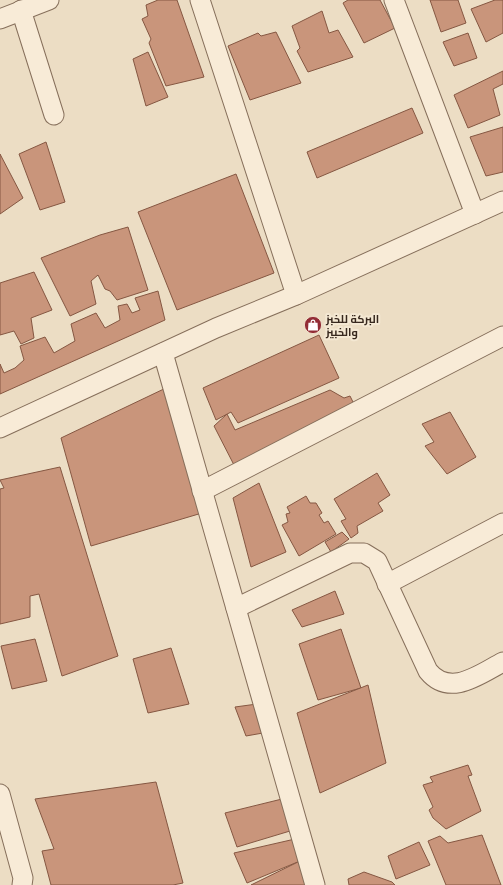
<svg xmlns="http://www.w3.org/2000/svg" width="503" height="885" viewBox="0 0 503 885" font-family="Georgia,Cairo,serif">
<rect width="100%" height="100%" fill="#ecddc4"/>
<!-- building -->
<g fill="#c9957b" stroke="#855742">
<path d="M 158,0 L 177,0 L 204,77 L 166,86 L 149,43 L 151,39 L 142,19 L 148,16 L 146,5 Z"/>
<path d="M 348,0 L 380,0 L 395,28 L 364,43 L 343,3 Z"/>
<path d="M 430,0 L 458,0 L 466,23 L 441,32 Z"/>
<path d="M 495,0 L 503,0 L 503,33 L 486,42 L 471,9 Z"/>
<path d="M 322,11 L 329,33 L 338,30 L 353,57 L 308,72 L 297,51 L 300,48 L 292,26 Z"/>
<path d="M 276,32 L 301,83 L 250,100 L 228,46 L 258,33 L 261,36 Z"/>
<path d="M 468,33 L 477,58 L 454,66 L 443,42 Z"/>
<path d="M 148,52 L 168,97 L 146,106 L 133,59 Z"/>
<path d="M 503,71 L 503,84 L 493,89 L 500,115 L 468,128 L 454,95 Z"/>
<path d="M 412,108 L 423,133 L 317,178 L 307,152 Z"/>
<path d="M 503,127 L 503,172 L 486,176 L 470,137 Z"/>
<path d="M 46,142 L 65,202 L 40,210 L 19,154 Z"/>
<path d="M 0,154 L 23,198 L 0,214 Z"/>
<path d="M 236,174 L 274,273 L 177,310 L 138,212 Z"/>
<path d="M 128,227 L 148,290 L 117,300 L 110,291 L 105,289 L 98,275 L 91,281 L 96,304 L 70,316 L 41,258 L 100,235 Z"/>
<path d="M 34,272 L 52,310 L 31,318 L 34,338 L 21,344 L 14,331 L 0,335 L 0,283 Z"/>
<path d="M 158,291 L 165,320 L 0,394 L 0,364 L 4,373 L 15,368 L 24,360 L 20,346 L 45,337 L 54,353 L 75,341 L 71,324 L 96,313 L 105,328 L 120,320 L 118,306 L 127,304 L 132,313 L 140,310 L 135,298 Z"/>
<path d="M 319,335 L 339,378 L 238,423 L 231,412 L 216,420 L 203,388 Z"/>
<path d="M 168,387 L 202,513 L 91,546 L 61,438 Z"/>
<path d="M 330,390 L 344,398 L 350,396 L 357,410 L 234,465 L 214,426 L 227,414 L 235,430 Z"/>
<path d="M 450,412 L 476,457 L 447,474 L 425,446 L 434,442 L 422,424 Z"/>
<path d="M 60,467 L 118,656 L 62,676 L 39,594 L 30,596 L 30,617 L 0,624 L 0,489 L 4,488 L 0,480 Z"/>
<path d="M 377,473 L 390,495 L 378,503 L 383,511 L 357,526 L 358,533 L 351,538 L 341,521 L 346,519 L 334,499 Z"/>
<path d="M 259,483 L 286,552 L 251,567 L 233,498 Z"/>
<path d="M 306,496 L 310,503 L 316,503 L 322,513 L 319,515 L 324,523 L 328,521 L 336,534 L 299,556 L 282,525 L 288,522 L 286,514 L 290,513 L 287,507 Z"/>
<path d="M 342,532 L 349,539 L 331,552 L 325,542 Z"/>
<path d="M 335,591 L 344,614 L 302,627 L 292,610 Z"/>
<path d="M 341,629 L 361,688 L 318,700 L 299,644 Z"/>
<path d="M 35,639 L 47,681 L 12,689 L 1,646 Z"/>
<path d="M 171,648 L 189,704 L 148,713 L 133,659 Z"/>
<path d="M 368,685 L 386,763 L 320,793 L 297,713 Z"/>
<path d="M 257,704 L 263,733 L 246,736 L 235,707 Z"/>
<path d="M 468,765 L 472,775 L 468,776 L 481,811 L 446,829 L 433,818 L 429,810 L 433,807 L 423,785 L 433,782 L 430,777 Z"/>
<path d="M 156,782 L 183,883 L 173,885 L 51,885 L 42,851 L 54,849 L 35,799 Z"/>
<path d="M 282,799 L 290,831 L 237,847 L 225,813 Z"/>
<path d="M 482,835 L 501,885 L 446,885 L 428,841 L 440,836 L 448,843 Z"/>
<path d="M 295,839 L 300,861 L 247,883 L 234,853 Z"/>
<path d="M 419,842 L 430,865 L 396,879 L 388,856 Z"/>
<path d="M 300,861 L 310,885 L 251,885 Z"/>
<path d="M 364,872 L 392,882 L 395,885 L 349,885 L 348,879 Z"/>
</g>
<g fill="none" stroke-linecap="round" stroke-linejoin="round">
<defs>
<g id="minor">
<path d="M 200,0 L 296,295"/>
<path d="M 394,0 L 475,214"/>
<path d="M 21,10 L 54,115"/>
<path d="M 0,19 L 49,0"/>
<path d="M 163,353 L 315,885"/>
<path d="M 0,428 L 216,328 L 296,295 L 503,201"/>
<path d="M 202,491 L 503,336"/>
<path d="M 387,584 L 503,523"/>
<path d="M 236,608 L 350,553 L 364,553 L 377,561 L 428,671 C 450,698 480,674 503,662"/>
<path d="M 0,794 L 23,878 L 22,885"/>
</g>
</defs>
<!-- minor casing -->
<use href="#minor" stroke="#866f5b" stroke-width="21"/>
<!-- minor -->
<use href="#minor" stroke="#f8ebd7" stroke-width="19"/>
</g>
<!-- icons -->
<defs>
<symbol id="shop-disc" viewBox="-11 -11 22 22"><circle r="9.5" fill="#932d36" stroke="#f4e8d3"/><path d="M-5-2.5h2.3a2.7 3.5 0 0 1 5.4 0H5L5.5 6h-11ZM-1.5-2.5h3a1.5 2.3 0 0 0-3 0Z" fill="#fff"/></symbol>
</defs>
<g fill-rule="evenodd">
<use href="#shop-disc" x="303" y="315" width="20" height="20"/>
</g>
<g text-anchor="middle" stroke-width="4" stroke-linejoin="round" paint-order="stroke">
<!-- poi labels -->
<g font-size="11" font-weight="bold" fill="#37281e" stroke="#f4e8d3" text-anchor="start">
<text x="326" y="323">البركة للخبز<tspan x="326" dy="13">والخبيز</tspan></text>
</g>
</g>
</svg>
